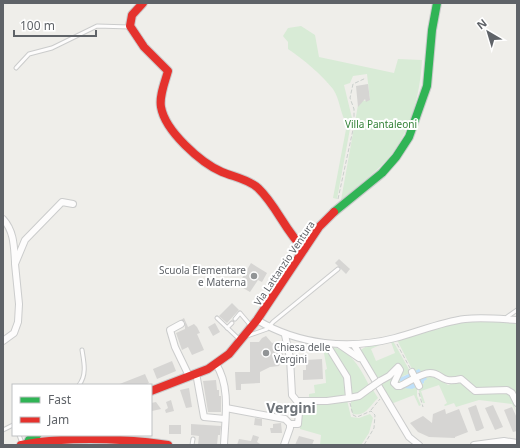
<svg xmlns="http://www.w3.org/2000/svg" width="520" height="448" viewBox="0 0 520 448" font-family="'Noto Sans',sans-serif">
<rect width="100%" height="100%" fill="#efeeea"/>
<!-- green -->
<g fill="#d8ebd6">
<path d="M 301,26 L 315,35 L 319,57 L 394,73 L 398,59 L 422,60 C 420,98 409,139 381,166 C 368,178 354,189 341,200 L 358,105 L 362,101 L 370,100 L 367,74 L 353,76 L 350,83 L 344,85 L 352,118 L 337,199 L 333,198 L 347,124 C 340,114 340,99 333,89 C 322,75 303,59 288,49 L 288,42 L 283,36 L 288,28 Z"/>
<path d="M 478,320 L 517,322 L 517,401 L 505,387 L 477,389 L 468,381 L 448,380 L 426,372 L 413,371 L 397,340 L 453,323 Z"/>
<path d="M 393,341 L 411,373 L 403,376 L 401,384 L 397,385 L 397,378 L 393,370 L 377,381 L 359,351 L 367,346 L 386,342 L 371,349 L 376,361 L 395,353 L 391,342 Z"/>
<path d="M 330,346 C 352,351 360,368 370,387 L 359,395 L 350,397 L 350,385 Z"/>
<path d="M 323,348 L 327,349 L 344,377 L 347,397 L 327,400 L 326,398 L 309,400 L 309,394 L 315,393 L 314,385 L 326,383 L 325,370 L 327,369 Z"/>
<path d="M 397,368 L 395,388 L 417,387 L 417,396 L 421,405 L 419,406 L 414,395 L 391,404 L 379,384 Z"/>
<path d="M 425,375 L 437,378 L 448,385 C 466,377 465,393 479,394 C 488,395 500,388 509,395 C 513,398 514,407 516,412 L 512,404 L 479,400 L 456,407 L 454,403 L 445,406 L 444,405 L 447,403 L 439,385 L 421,391 L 425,403 L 423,403 L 419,392 L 419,386 L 424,383 Z"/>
<path d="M 373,390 L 378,398 C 370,405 366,417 353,414 L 351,410 L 351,400 Z"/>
<path d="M 347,400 L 351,417 L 359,418 L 370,414 L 373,418 L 369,433 L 361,445 L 320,445 L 321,435 L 300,429 L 301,404 Z"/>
</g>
<!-- water -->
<path fill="#bfe0f9" d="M 419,369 L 427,379 L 424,381 L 424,383 L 412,389 L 404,388 L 399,379 L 400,378 Z"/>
<!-- building -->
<g fill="#d6d5d3">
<path d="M 368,84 L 370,100 L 366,102 L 365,99 L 358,107 L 356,86 Z"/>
<path d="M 339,259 L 350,269 L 346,274 L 335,263 Z"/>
<path d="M 251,263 L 267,273 L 262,282 L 258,280 L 250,292 L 238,285 Z"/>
<path d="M 232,303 L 239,310 L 227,323 L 219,316 Z"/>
<path d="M 184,318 L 188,327 L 194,324 L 197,327 L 200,333 L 197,334 L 204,350 L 192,355 L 188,347 L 182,350 L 176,333 L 185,329 L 185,322 L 181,320 Z"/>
<path d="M 215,323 L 220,332 L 213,336 L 208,327 Z"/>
<path d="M 266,336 L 272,343 L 281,342 L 280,349 L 283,354 L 279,366 L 270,367 L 260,372 L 260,383 L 241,384 L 241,390 L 236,390 L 235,372 L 250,372 L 250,342 L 259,342 L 262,338 Z"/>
<path d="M 322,359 L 323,379 L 303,380 L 303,370 L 306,370 L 306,360 Z"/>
<path d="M 172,361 L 176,371 L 157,379 L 153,369 Z"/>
<path d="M 145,374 L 149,383 L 145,385 L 117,385 Z"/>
<path d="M 216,380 L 217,390 L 219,390 L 219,396 L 221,396 L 221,412 L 208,412 L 203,381 Z"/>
<path d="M 189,388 L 192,407 L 186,408 L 180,390 Z"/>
<path d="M 171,400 L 174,411 L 166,413 L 165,410 L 168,408 L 166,402 Z"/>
<path d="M 156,402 L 161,409 L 152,411 L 151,403 Z"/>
<path d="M 476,405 L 484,428 L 478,431 L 476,431 L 468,408 Z"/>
<path d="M 493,405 L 503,427 L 495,430 L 485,408 Z"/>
<path d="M 512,407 L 517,418 L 517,431 L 513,432 L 504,410 Z"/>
<path d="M 445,409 L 446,414 L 459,409 L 468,432 L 455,437 L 455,438 L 429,437 L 418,432 L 410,423 L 423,416 L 432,423 L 433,414 Z"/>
<path d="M 255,418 L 262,419 L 262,426 L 254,425 Z"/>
<path d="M 281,423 L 282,433 L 271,433 L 270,428 L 273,428 L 273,424 Z"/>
<path d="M 191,424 L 221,426 L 220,435 L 218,435 L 217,445 L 198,445 L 199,436 L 191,435 Z"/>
<rect x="169" y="425" width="12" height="9"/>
<path d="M 253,435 L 259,437 L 257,442 L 262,445 L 237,445 L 239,439 L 251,441 Z"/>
<path d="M 299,436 L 314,440 L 312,445 L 295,445 Z"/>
</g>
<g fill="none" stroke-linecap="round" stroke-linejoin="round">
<defs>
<g id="lane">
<path d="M 16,68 L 29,54 L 52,48 L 97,26 L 130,27"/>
<path d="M 217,318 L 240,340"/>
<path d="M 235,319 L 240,313 L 251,326"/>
<path d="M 507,319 L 507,317 L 517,310"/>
<path d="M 227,328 L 232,323"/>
<path d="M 247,336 L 267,329 L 273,322 L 338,269"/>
<path d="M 79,385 C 87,375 84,362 82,350"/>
<path d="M 3,430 L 13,425"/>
<path d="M 19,435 L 22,443"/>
<path d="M 192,445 L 193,439"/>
</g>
<g id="street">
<path d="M 3,219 C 14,231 14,246 15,262"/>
<path d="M 257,320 C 299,345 349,350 395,338 C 418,332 441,322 465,319 C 483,317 500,319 517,320"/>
<path d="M 181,324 L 170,330 L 175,347 L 189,376"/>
<path d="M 285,335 L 290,358 L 292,395 L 301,406"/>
<path d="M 3,341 L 14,333 L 18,322 L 19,304 L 15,264 L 25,240 L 62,202 L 73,204"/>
<path d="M 340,345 L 359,358"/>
<path d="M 354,345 L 409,437 L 419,445"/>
<path d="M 216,364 C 231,387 225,419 224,445"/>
<path d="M 412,372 L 419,386"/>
<path d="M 196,373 L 204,417 L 225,419"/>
<path d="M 380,381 L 389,376 L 398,367 L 400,370 L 394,383 L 397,386 L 400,386 C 409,382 421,373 430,373 C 443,373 439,384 461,379 L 475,391 L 507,390 L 512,393 L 517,403"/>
<path d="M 349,398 L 359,396 L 370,388"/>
<path d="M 226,408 L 285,419 L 290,424 L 290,428 L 284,445"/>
<path d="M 290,424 L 298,424 L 300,401 L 327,401 L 349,398 L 347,377 L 329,348 L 324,347 L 324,343"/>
<path d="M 474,445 L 504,441 L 517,443"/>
</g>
<g id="fast">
<path d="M 334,212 L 382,173 L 396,157 L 409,137 L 427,86 L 432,30 L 437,3"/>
<path d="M 27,444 L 29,440 L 37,435"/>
</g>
<g id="jam">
<path d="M 143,3 L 132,15 L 130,26 L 144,47 L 168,71 C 165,82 159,96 161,107 C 165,131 201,163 222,172 C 234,177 248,179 258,188 C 277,206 285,231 304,249"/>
<path d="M 151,391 L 208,369 L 229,354 L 257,320 L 319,227 L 334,212"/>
<path d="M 21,445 C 70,436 119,438 168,445"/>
</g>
</defs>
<!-- lane casing -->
<use href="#lane" stroke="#cbcccc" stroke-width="5"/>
<!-- street casing -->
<use href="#street" stroke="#cbcccc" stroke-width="8"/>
<!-- fast casing -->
<use href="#fast" stroke="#cacacb" stroke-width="10"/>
<!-- jam casing -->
<use href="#jam" stroke="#cacacb" stroke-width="10"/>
<!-- path -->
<g stroke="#cacfcc" stroke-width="1" stroke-dasharray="4 2" stroke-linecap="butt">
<path d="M 338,199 L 354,125 L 354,109 L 350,98 L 353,84 L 366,78"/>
<path d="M 397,344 L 410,368"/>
<path d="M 419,393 L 423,407"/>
<path d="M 350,403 L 353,415 L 357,417 L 371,411 L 375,415 L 374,428 L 364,445"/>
<path d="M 371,410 L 380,399"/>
</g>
<!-- lane -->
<use href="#lane" stroke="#fdfcfc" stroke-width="3"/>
<!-- street -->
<use href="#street" stroke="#fdfcfc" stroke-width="6"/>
<!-- fast -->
<use href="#fast" stroke="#30b455" stroke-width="8"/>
<!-- jam -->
<use href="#jam" stroke="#e5322d" stroke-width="8"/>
<defs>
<path id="street-bridge" d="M 370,388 L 380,381"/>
</defs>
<!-- street-bridge casing -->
<use href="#street-bridge" stroke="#cbcccc" stroke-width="8" stroke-linecap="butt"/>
<!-- street-bridge -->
<use href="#street-bridge" stroke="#fdfcfc" stroke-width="6"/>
</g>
<!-- markers -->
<g fill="#919496" stroke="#fff" stroke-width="1.5">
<circle cx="254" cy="276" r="4"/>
<circle cx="266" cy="353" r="4"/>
</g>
<g text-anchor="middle" stroke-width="4" stroke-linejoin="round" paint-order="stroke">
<!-- park labels -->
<g font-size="10" fill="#348238" stroke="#fff">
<text x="381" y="128">Villa Pantaleoni</text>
</g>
<!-- street labels -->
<g font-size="10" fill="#5f6368" stroke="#fff">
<text transform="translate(284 263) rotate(-56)" y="4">Via Lattanzio Ventura</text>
</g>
<!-- poi labels -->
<g font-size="10" fill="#5f6368" stroke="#fff" text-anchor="end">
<text x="246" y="274">Scuola Elementare<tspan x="246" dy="12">e Materna</tspan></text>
<text x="274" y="351" text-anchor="start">Chiesa delle<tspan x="274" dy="12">Vergini</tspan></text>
</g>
<!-- district labels -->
<g font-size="14" font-weight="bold" fill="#70757a" stroke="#fff">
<text x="291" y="413">Vergini</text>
</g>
</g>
<!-- border -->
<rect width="520" height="448" fill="none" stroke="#5f6368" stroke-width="8"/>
<!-- legend -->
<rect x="12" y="384" width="140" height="52" fill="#ffffff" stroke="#bfc1c3"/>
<rect x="20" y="397" width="20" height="6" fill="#30b455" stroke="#bfc1c3"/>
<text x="48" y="404" font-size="12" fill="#5f6368">Fast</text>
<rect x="20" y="417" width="20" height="6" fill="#e5322d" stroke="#bfc1c3"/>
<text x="48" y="424" font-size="12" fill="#5f6368">Jam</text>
<!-- north arrow -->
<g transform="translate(488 32) rotate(322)" stroke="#ffffff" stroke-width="3" paint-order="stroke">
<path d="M0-3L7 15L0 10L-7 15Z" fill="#5f6368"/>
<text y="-6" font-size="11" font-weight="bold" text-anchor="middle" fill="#5f6368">N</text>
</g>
<!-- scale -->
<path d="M14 30v6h82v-6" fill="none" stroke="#5f6368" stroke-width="2"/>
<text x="20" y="30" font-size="12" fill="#5f6368" stroke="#ffffff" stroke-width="3" paint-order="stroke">100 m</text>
</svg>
